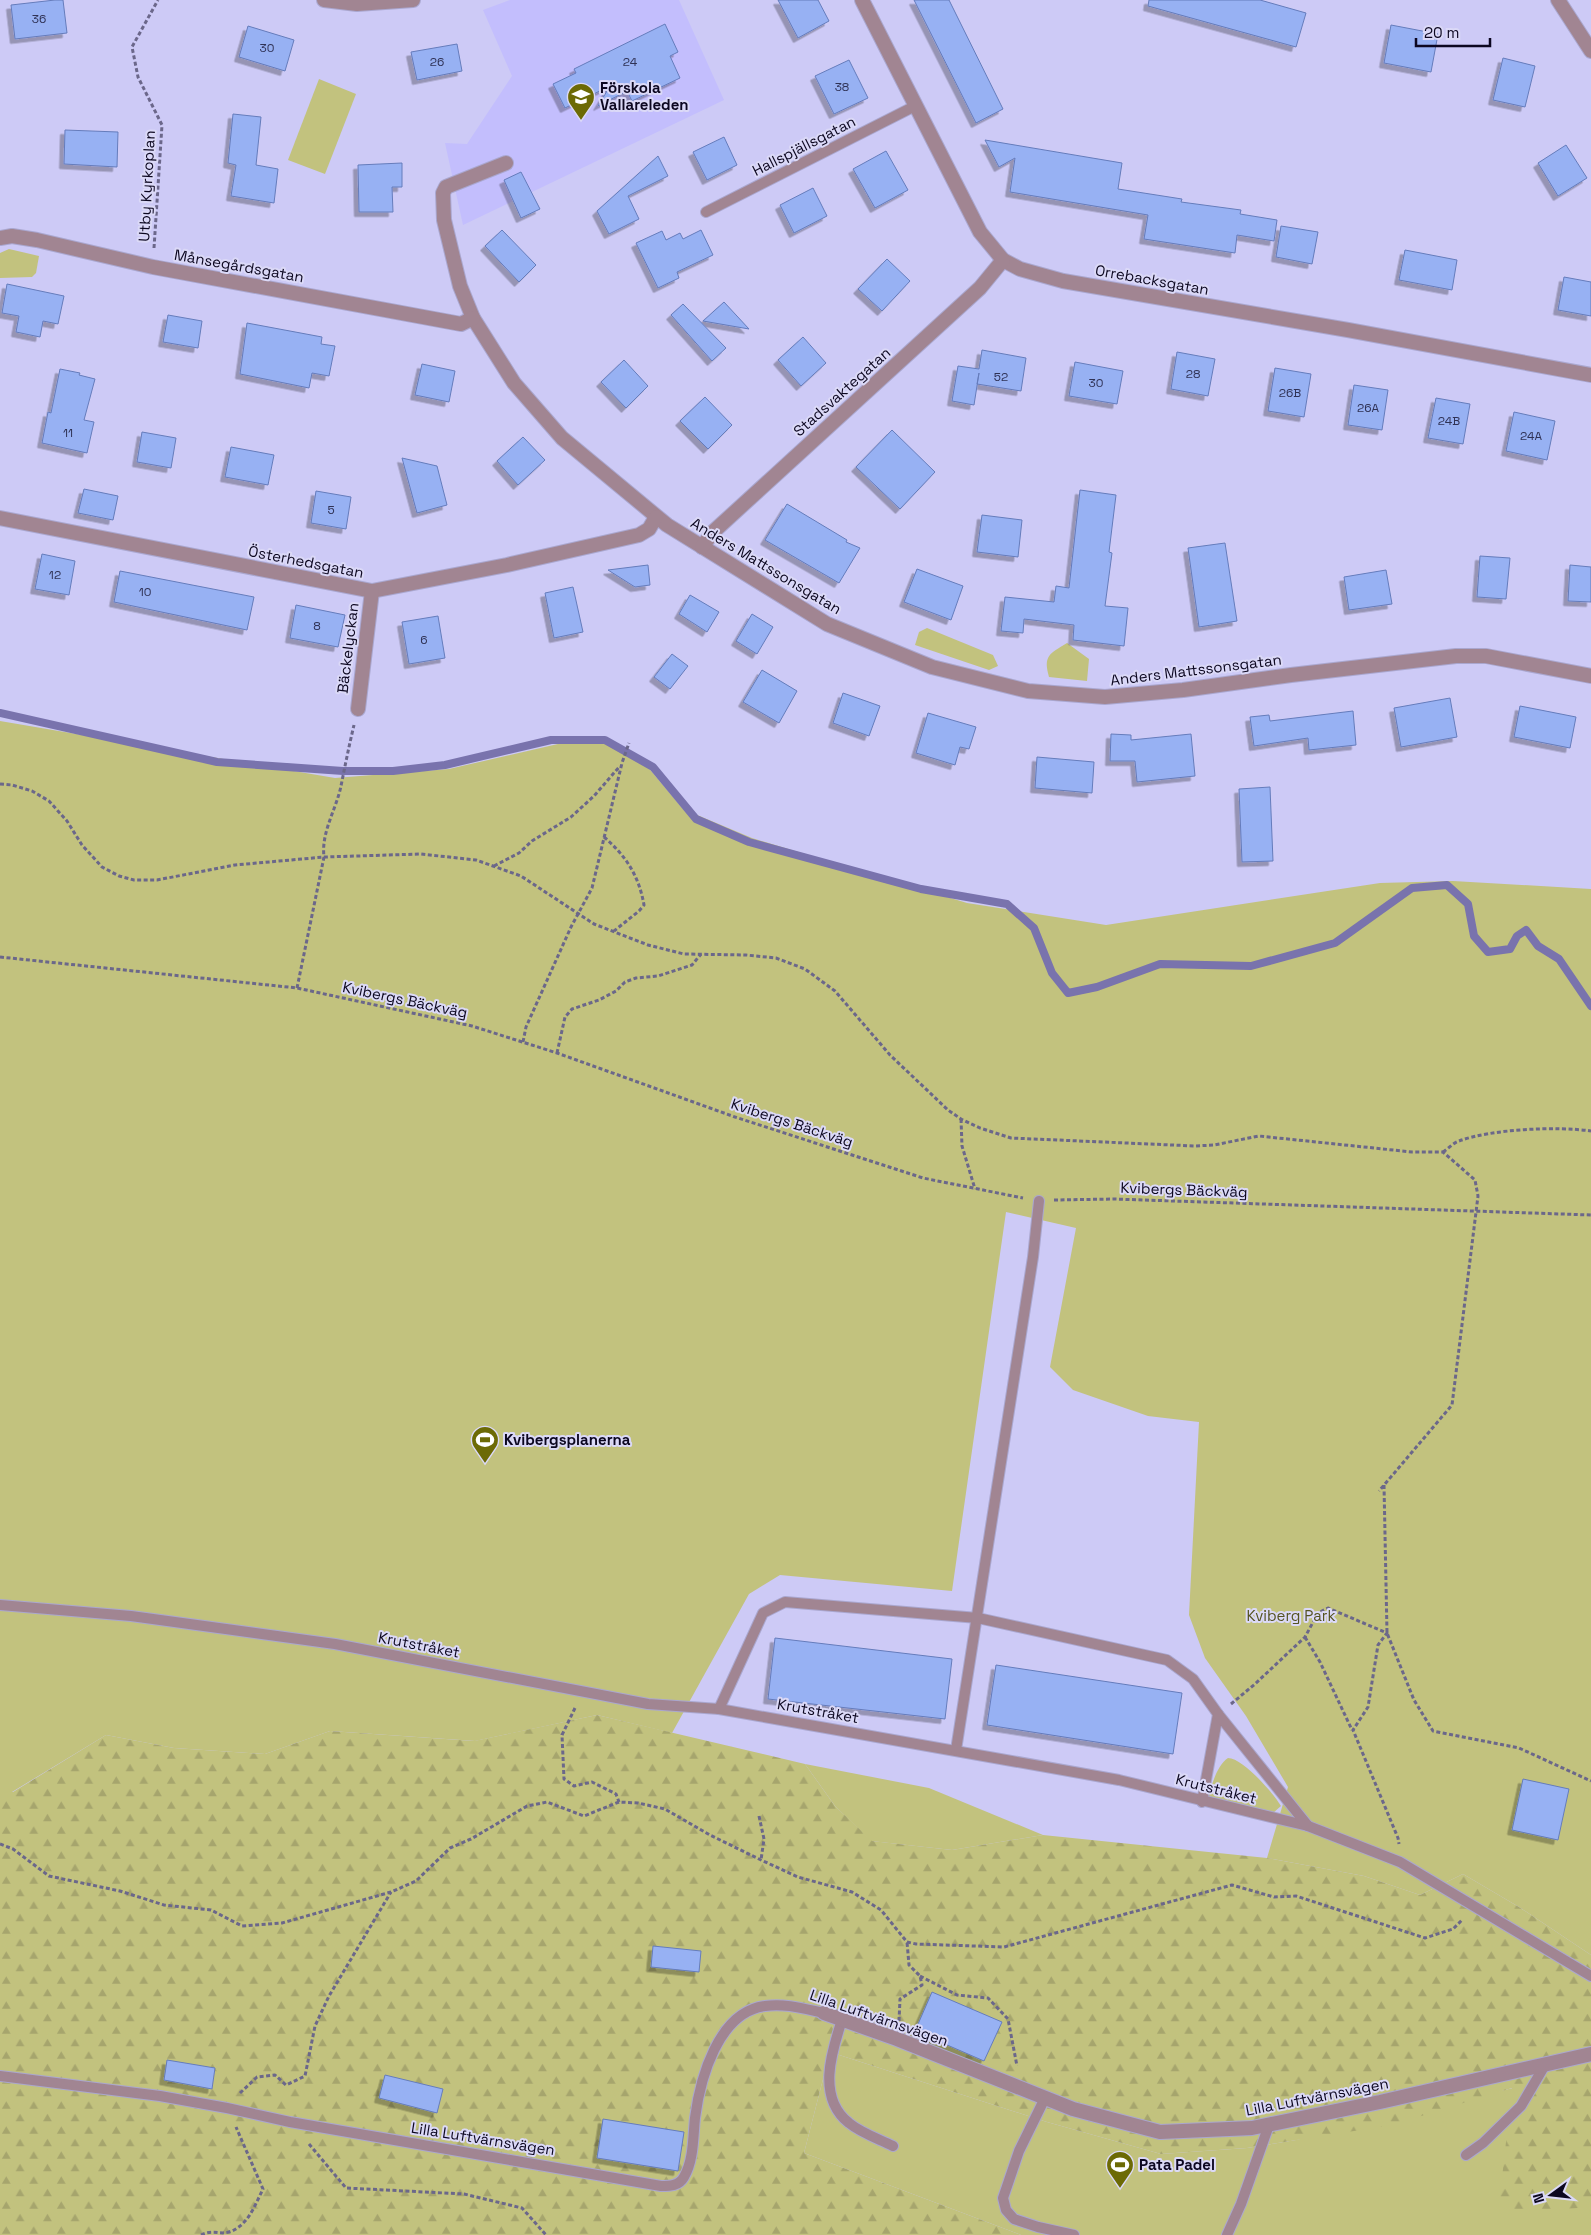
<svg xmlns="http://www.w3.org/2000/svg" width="1591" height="2235" viewBox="0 0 1591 2235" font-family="'Space Grotesk',sans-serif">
<defs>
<pattern id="forest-firs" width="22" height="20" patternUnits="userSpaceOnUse" patternTransform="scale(1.25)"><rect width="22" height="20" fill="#c2c27e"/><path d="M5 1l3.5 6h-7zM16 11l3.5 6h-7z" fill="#a6a56d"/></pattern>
<filter id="shadow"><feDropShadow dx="-4.5" dy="4.5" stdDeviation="0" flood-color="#0004"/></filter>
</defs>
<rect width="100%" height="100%" fill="#cdcaf6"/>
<!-- built -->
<path fill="#c3befd" d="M 510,0 L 679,0 L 724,100 L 463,225 L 445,143 L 467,144 L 512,76 L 483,10 Z"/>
<!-- green -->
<g fill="#c2c27e">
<path d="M 319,79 L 356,94 L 325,174 L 288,160 Z"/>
<path d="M 9,249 L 39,256 L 36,273 L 32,277 L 0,278 L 0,253 Z"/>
<path d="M 927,628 L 993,655 L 998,666 L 989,670 L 915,645 L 919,632 Z"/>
<path d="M 1067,643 L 1089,659 L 1087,681 L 1049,677 C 1043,656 1049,654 1067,643 Z"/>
<path d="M 0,721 L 335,778 L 449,769 L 571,741 L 602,742 L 647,766 L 683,809 L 752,838 L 967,903 L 1106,925 L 1380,883 L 1453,881 L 1591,889 L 1591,1955 L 1519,1907 L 1463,1874 L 1420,1895 L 1364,1876 L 1267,1858 L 1288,1787 L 1246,1716 L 1205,1658 L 1189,1615 L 1199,1422 L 1148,1416 L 1073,1390 L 1050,1367 L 1076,1228 L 1006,1212 L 952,1591 L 780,1575 L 749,1594 L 672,1733 L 597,1715 L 475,1741 L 330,1731 L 265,1754 L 174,1748 L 106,1735 L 12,1792 L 0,1792 Z"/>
<path d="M 1228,1758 C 1243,1758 1274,1794 1281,1806 L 1273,1813 L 1208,1797 C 1212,1785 1217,1765 1228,1758 Z"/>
<path d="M 805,1764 L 929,1788 L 1043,1835 L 952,1850 L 871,1841 L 835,1806 Z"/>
<path d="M 830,2052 L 1047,2122 L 1161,2154 L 1247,2148 L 1296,2140 L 1513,2088 L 1591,2072 L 1591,2235 L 1021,2235 L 804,2153 Z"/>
</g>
<!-- forest -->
<path fill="url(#forest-firs)" d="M 597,1715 L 805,1764 L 835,1806 L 872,1841 L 952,1850 L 1043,1835 L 1267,1858 L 1364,1876 L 1420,1895 L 1463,1874 L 1519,1907 L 1591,1955 L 1591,2207 L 1498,2214 L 1512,2088 L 1392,2125 L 1247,2148 L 1161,2154 L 1047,2122 L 830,2052 L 804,2153 L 1021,2235 L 0,2235 L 0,1792 L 13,1792 L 106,1735 L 174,1748 L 265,1754 L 330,1731 L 474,1741 Z"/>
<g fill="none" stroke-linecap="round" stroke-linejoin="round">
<!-- stream -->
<path stroke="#7973ad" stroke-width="8" d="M 0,713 L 217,762 L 343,771 L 393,771 L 445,765 L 551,740 L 605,740 L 653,767 L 696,819 L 749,842 L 921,889 L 1007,904 L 1034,928 L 1052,973 L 1068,993 L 1097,987 L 1160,964 L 1251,966 L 1335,943 L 1412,888 L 1447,885 L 1468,904 L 1474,936 L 1488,952 L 1510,949 L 1517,936 L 1526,930 L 1538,946 L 1559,959 L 1591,1006"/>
</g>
<!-- building -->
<g fill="#97b1f3" stroke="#657cbb" filter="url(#shadow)">
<path d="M 55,0 L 63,0 L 67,33 L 15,39 L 11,5 Z"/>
<path d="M 778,0 L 818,0 L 829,21 L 798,38 Z"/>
<path d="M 914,0 L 949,0 L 1003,109 L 976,123 Z"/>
<path d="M 1149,0 L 1260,0 L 1306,13 L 1296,47 L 1148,6 Z"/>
<path d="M 665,24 L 678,52 L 670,56 L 680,78 L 632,101 L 627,91 L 598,106 L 610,86 L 565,108 L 553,84 L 576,73 L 574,69 Z"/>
<path d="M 1391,25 L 1438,34 L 1431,72 L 1384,63 Z"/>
<path d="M 248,26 L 294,40 L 285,71 L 239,57 Z"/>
<path d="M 457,44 L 462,71 L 417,80 L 411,52 Z"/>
<path d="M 1503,58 L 1535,66 L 1525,107 L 1493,100 Z"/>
<path d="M 849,60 L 868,98 L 834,114 L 815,76 Z"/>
<path d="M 233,114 L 261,117 L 256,165 L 278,169 L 274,203 L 231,196 L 236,165 L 228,163 Z"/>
<path d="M 65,130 L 118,132 L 117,167 L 64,164 Z"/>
<path d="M 724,137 L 737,165 L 707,180 L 693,152 Z"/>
<path d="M 985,140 L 1122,163 L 1118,189 L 1182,199 L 1181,202 L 1241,210 L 1240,214 L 1277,220 L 1274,241 L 1237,235 L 1235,253 L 1144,239 L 1148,215 L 1010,192 L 1015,158 L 999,167 Z"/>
<path d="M 1566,145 L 1587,178 L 1558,196 L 1538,163 Z"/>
<path d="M 886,151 L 908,190 L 875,208 L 853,169 Z"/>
<path d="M 658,156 L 668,176 L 628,196 L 639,219 L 609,234 L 597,211 Z"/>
<path d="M 402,163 L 402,187 L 392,187 L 393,212 L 359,212 L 358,165 Z"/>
<path d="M 521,172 L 540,209 L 521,218 L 504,180 Z"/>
<path d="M 813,188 L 827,216 L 794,233 L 780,205 Z"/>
<path d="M 1281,226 L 1318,232 L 1312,264 L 1276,257 Z"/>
<path d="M 502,230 L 536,265 L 519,282 L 485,246 Z"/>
<path d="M 701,230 L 713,255 L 677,272 L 679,278 L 658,288 L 636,243 L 662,231 L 666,240 L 680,233 L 683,239 Z"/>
<path d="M 1405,250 L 1457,260 L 1452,290 L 1399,280 Z"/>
<path d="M 887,259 L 910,281 L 882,311 L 858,289 Z"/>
<path d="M 1564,277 L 1591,282 L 1591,316 L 1558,310 Z"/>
<path d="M 7,284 L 64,296 L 58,324 L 43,321 L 40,337 L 16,332 L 19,316 L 2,313 Z"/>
<path d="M 724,302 L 749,329 L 703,321 Z"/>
<path d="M 683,304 L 726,348 L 712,361 L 671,315 Z"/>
<path d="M 168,315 L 202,321 L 198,348 L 163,342 Z"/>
<path d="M 247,323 L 322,337 L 321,344 L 335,346 L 329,376 L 312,373 L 309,388 L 240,374 Z"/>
<path d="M 803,337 L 826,363 L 801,386 L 778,360 Z"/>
<path d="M 982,350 L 1026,358 L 1021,391 L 977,384 L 979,373 L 974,405 L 952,401 L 958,366 L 979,369 Z"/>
<path d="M 1177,352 L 1215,359 L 1208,396 L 1171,389 Z"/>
<path d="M 624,360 L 648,386 L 626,408 L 601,382 Z"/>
<path d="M 1075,362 L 1123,371 L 1117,404 L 1069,396 Z"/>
<path d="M 422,364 L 455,371 L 449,402 L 415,395 Z"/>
<path d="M 1275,368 L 1311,374 L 1304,417 L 1268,411 Z"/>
<path d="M 60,369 L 80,373 L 79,375 L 95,379 L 84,420 L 94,422 L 87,453 L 42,443 L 48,412 L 51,413 Z"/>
<path d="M 1354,385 L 1388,390 L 1382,430 L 1348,425 Z"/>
<path d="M 705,397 L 732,425 L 708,449 L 680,421 Z"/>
<path d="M 1436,398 L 1470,404 L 1463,444 L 1428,438 Z"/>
<path d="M 1514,412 L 1555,421 L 1547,460 L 1506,451 Z"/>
<path d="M 892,430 L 935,472 L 900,509 L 856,467 Z"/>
<path d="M 142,432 L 176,438 L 171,468 L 137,462 Z"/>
<path d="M 523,437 L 545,460 L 518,485 L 497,461 Z"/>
<path d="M 231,447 L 274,455 L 268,485 L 225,477 Z"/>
<path d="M 402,458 L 437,466 L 447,505 L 417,513 Z"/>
<path d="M 84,489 L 118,496 L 113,520 L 78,513 Z"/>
<path d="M 1080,490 L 1116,495 L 1109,552 L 1112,553 L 1105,606 L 1128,608 L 1124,646 L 1073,640 L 1074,625 L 1024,619 L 1023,633 L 1001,631 L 1005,597 L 1054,602 L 1056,586 L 1069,588 Z"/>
<path d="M 316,491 L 351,497 L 346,529 L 311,523 Z"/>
<path d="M 787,504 L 847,540 L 846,542 L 860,548 L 839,583 L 765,540 Z"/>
<path d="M 982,515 L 1022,520 L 1018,557 L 977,552 Z"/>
<path d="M 1225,543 L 1237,621 L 1199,627 L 1188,548 Z"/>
<path d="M 42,554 L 75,561 L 69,595 L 35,589 Z"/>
<path d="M 1480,556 L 1510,558 L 1506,599 L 1477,597 Z"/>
<path d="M 648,565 L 650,585 L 635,587 L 608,570 Z"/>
<path d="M 1570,565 L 1591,567 L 1591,602 L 1568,601 Z"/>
<path d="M 917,569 L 963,586 L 951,620 L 904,602 Z"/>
<path d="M 1386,570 L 1392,604 L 1349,610 L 1344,577 Z"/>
<path d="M 120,571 L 254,597 L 247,630 L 114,602 Z"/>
<path d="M 573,587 L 583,632 L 554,638 L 545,593 Z"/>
<path d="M 690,595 L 719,612 L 707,632 L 679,614 Z"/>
<path d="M 296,605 L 345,615 L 338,647 L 290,638 Z"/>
<path d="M 752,614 L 773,627 L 757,654 L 736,641 Z"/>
<path d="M 438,616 L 445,658 L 409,664 L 402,622 Z"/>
<path d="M 672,654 L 688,666 L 670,689 L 654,677 Z"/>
<path d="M 762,670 L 797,691 L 779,723 L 743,702 Z"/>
<path d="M 843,693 L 880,706 L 869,736 L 833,723 Z"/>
<path d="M 1450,698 L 1457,737 L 1401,747 L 1394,708 Z"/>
<path d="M 1520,706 L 1576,717 L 1570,748 L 1514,737 Z"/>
<path d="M 1353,711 L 1356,745 L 1309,750 L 1308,738 L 1254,746 L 1250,717 L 1269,715 L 1270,721 Z"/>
<path d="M 928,713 L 976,727 L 969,749 L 960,747 L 955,765 L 916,753 Z"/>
<path d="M 1111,734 L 1131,735 L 1131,740 L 1191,734 L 1195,776 L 1137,782 L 1135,761 L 1110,761 Z"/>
<path d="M 1037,757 L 1094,762 L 1092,793 L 1035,788 Z"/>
<path d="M 1270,787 L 1273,861 L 1242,862 L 1239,789 Z"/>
<path d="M 775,1638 L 952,1659 L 945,1719 L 768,1699 Z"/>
<path d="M 996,1665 L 1182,1693 L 1173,1754 L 987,1725 Z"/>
<path d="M 1523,1779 L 1569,1789 L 1558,1840 L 1512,1830 Z"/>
<path d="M 653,1946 L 701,1951 L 699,1972 L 651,1967 Z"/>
<path d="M 932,1992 L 1002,2022 L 984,2061 L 915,2031 Z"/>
<path d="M 167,2060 L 215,2068 L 212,2089 L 164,2080 Z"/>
<path d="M 385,2075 L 443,2089 L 437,2113 L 379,2098 Z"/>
<path d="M 603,2119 L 684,2132 L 678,2171 L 597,2158 Z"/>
</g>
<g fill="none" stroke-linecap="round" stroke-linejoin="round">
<defs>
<g id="service">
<path d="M 706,212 L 915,106"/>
<path d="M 0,1605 L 131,1616 L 335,1644 L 648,1704 L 719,1709 L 1119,1780 L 1308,1826 L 1400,1862 L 1591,1976"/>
<path d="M 719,1709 L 763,1613 L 785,1602 L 978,1618 L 1167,1660 L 1193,1679 L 1218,1714 L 1202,1802"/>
<path d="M 1218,1714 L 1308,1826"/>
<path d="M 956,1750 L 1033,1257 L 1039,1201"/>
<path d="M 842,2020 C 831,2053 817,2098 849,2123 C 861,2133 879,2139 893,2146"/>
<path d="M 0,2076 L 160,2096 L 227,2108 L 290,2122 L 661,2186 C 670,2186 679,2186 684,2177 C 694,2160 693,2136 695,2118 C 700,2079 718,2012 765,2006 C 785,2003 805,2009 824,2013"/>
<path d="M 1045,2098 L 1019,2151 L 1003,2198 L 1006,2210 L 1014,2219 L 1038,2227 L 1074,2235"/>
<path d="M 1466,2155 L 1483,2143 L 1521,2106 L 1545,2065"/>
<path d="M 1227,2235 L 1241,2204 L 1269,2125"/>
</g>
<g id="minor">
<path d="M 324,0 L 357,4 L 413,0"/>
<path d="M 862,0 L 980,232 L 1003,260 L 1020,269 L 1063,281 L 1348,330 L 1591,375"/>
<path d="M 1558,0 L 1591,51"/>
<path d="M 506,163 L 446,187 L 443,193 L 444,220 L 460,286 L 473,318 L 514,383 L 562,438 L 667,525 L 827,624 L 932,667 L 1028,691 L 1105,697 L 1183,690 L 1291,675 L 1456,656 L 1486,656 L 1591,676"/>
<path d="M 0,238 L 12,236 L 37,240 L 153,267 L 461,324 L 473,318"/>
<path d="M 0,518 L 372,591 L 507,565 L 639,535 L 649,529 L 656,517"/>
<path d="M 702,547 L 713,532 L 980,288 L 1003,260"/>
<path d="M 358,709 L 372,591"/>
<path d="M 824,2013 L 897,2039 L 1073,2109 L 1160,2132 L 1252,2128 L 1380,2102 L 1591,2054"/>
</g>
</defs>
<!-- service casing -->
<use href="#service" stroke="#aaa7cf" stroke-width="12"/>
<!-- minor casing -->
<use href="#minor" stroke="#aaa7cf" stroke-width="16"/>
<!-- path -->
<g stroke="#6b678a" stroke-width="3" stroke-dasharray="4 2.5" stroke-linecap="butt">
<path d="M 154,248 L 162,125 L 138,77 L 132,47 L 158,0"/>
<path d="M 0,784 L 12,785 L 32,791 L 49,801 L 67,821 L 82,845 L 102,867 L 119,876 L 134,880 L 157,880 L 235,865 L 324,857 L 421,854 L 476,860 L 521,876 L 594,924 L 648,945 L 684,954 L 746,955 L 776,958 L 805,969 L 835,991 L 890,1055 L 948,1110 L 961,1119 L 980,1128 L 1011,1138 L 1195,1146 L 1214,1145 L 1259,1136 L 1412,1152 L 1443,1152 L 1475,1180 L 1478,1196 L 1452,1405 L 1379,1491"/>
<path d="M 604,837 C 626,856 639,876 644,905 L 639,911 L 614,931"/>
<path d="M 494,866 L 519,853 L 532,841 L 571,817 L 594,796 L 620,766"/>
<path d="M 0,957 L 297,988 L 472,1026 L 557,1053 L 735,1117 L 923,1178 L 1023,1198"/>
<path d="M 297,988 L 324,857 C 321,832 336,810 341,786 C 345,766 349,746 354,725"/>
<path d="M 523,1042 L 526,1027 L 571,927 L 592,888 L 622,763 L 629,743"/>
<path d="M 557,1053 L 565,1017 L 572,1009 L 599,1000 L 616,991 L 625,982 L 636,978 L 658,976 L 692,965 L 701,954"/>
<path d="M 961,1119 L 962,1146 L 975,1189"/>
<path d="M 1443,1152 C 1448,1149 1453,1143 1459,1141 C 1492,1129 1557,1126 1591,1131"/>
<path d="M 1054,1200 L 1114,1199 L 1591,1215"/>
<path d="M 1384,1485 L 1387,1633 L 1414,1700 L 1433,1731 L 1519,1748 L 1591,1781"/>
<path d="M 1305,1637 L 1320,1662 L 1352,1730"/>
<path d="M 1231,1704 L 1255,1684 L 1305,1637 L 1318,1613 L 1328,1608 L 1387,1633 L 1378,1645 L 1368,1707 L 1353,1730 L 1398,1838 L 1399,1844"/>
<path d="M 575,1708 L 562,1735 L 564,1779 L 574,1786 L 592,1782 L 616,1794 L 619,1802"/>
<path d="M 759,1816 L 764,1839 L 761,1860"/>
<path d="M 0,1844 L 13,1849 L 49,1876 L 120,1891 L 164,1905 L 211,1910 L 242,1926 L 282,1923 L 391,1892 L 416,1881 L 450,1848 L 471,1839 L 527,1806 L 547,1802 L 584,1816 L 619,1802 L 638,1803 L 665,1809 L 710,1835 L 761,1860 L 798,1877 L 852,1892 L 881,1910 L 907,1942 L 916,1944 L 1004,1947 L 1232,1885 L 1274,1897 L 1296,1896 L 1425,1938 L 1453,1929 L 1463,1919"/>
<path d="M 920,1976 L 957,1995 L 988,1998 L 1008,2019 L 1017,2066"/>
<path d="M 899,2021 L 900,1999 L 922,1985 L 920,1976 L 909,1965 L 907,1942"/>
<path d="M 240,2093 L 257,2077 L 275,2075 L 286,2085 L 305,2076 L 315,2026 L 329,1996 L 391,1892"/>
<path d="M 309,2144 L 346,2188 L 464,2194 L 522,2208 L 546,2235"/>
<path d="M 201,2235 C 213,2229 219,2235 229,2232 C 248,2226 255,2205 263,2189 L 236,2127"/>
</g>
<!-- service -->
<use href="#service" stroke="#a18592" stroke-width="10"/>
<!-- minor -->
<use href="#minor" stroke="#a18592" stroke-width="14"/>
</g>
<!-- icons -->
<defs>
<symbol id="school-pin" viewBox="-11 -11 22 30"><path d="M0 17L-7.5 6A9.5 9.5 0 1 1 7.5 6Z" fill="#6c6a05" stroke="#dbd9f7"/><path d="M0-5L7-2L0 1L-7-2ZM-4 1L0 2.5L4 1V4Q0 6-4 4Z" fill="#fff"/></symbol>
<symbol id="stadium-pin" viewBox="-11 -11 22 30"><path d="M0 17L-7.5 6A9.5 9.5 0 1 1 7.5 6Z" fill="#6c6a05" stroke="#dbd9f7"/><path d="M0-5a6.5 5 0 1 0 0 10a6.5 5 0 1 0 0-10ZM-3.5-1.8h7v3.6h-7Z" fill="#fff"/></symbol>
</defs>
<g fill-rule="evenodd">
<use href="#school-pin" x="565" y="81" width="32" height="43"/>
<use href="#stadium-pin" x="469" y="1424" width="32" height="43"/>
<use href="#stadium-pin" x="1104" y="2149" width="32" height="43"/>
</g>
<g text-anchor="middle" stroke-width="4" stroke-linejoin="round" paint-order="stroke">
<!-- number labels -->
<g font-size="12" fill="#2f3255">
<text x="39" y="23">36</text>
<text x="267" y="52">30</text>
<text x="437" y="66">26</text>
<text x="630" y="66">24</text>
<text x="842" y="91">38</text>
<text x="1193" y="378">28</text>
<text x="1001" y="381">52</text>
<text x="1096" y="387">30</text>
<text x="1290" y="397">26B</text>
<text x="1368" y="412">26A</text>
<text x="1449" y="425">24B</text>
<text x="68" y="437">11</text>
<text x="1531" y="440">24A</text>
<text x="331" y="514">5</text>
<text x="55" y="579">12</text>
<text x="145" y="596">10</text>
<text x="317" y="630">8</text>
<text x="424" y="644">6</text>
</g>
<!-- poi labels -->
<g font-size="15" font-weight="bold" fill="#0c0720" stroke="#dbd9f7" text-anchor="start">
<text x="600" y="93">Förskola<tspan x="600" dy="17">Vallareleden</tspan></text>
<text x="504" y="1445">Kvibergsplanerna</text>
<text x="1139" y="2170">Pata Padel</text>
</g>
<!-- street labels -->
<g font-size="15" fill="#0c0720" stroke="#dbd9f7">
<text transform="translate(804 146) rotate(-27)" y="5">Hallspjällsgatan</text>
<text transform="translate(147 186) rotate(-87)" y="5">Utby Kyrkoplan</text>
<text transform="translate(239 266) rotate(10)" y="5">Månsegårdsgatan</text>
<text transform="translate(1152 280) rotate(10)" y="5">Orrebacksgatan</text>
<text transform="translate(842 392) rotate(-42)" y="5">Stadsvaktegatan</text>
<text transform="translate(306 562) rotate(11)" y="5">Österhedsgatan</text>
<text transform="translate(766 566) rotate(31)" y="5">Anders Mattssonsgatan</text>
<text transform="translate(348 648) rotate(-83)" y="5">Bäckelyckan</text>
<text transform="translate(1196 670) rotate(-7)" y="5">Anders Mattssonsgatan</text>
<text transform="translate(405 1000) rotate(12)" y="5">Kvibergs Bäckväg</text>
<text transform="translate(792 1123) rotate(18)" y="5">Kvibergs Bäckväg</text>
<text transform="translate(1184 1190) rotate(2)" y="5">Kvibergs Bäckväg</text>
<text transform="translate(419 1645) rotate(11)" y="5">Krutstråket</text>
<text transform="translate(818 1711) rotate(10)" y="5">Krutstråket</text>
<text transform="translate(1216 1789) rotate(14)" y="5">Krutstråket</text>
<text transform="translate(879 2018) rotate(19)" y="5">Lilla Luftvärnsvägen</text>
<text transform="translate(1317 2097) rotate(-11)" y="5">Lilla Luftvärnsvägen</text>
<text transform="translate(483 2139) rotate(9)" y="5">Lilla Luftvärnsvägen</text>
</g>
<!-- park labels -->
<g font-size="15" fill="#545320" stroke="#dbd9f7">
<text x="1291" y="1621">Kviberg Park</text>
</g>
</g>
<!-- north arrow -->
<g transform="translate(1551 2195) rotate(255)" stroke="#dbd9f7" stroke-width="4" paint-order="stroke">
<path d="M0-4L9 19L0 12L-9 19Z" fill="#0c0720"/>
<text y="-8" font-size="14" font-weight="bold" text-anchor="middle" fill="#0c0720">N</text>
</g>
<!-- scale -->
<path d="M1416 38v8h74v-8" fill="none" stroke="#0c0720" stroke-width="2.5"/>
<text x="1424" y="38" font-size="15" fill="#0c0720" stroke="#dbd9f7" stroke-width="4" paint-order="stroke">20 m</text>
</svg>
